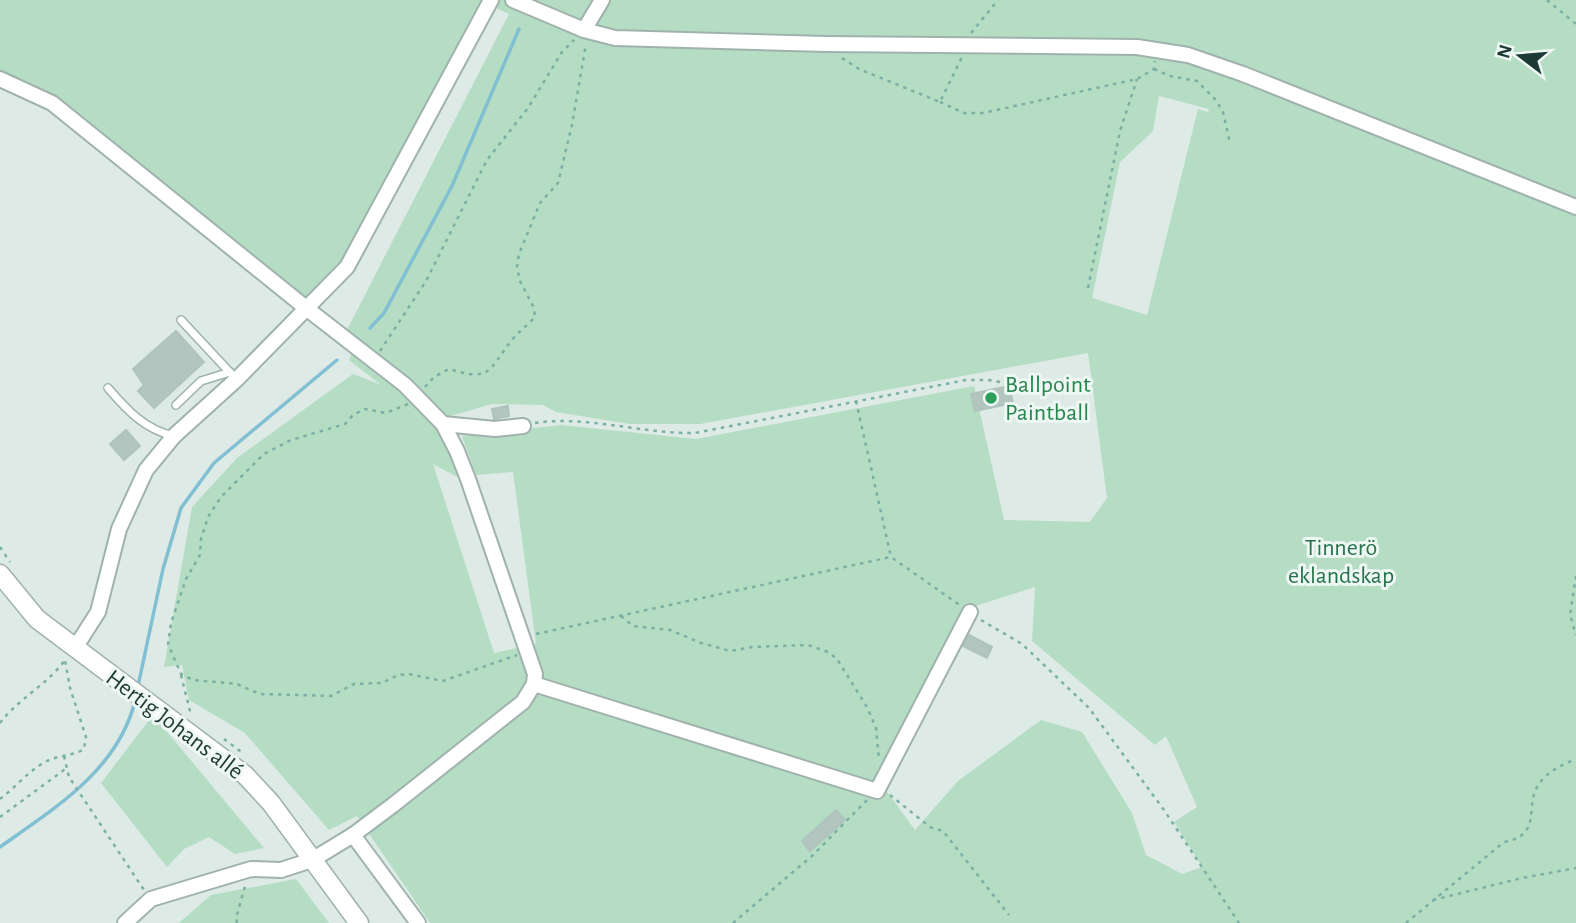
<svg xmlns="http://www.w3.org/2000/svg" width="1576" height="923" viewBox="0 0 1576 923" font-family="'Alegreya Sans',sans-serif">
<rect width="100%" height="100%" fill="#ddeae6"/>
<!-- green -->
<g fill="#b4ddc3" fill-rule="evenodd">
<path d="M 0,0 L 1576,0 L 1576,923 L 430,923 L 357,816 L 329,830 L 245,733 L 189,700 L 182,665 L 164,667 L 192,507 L 237,458 L 353,374 L 381,385 L 349,360 L 353,351 L 418,406 L 443,437 L 461,479 L 433,464 L 494,653 L 536,644 L 513,472 L 476,475 L 462,436 L 561,425 L 696,439 L 974,386 L 1004,520 L 1090,522 L 1107,498 L 1088,353 L 700,424 L 630,424 L 556,412 L 543,405 L 492,404 L 447,417 L 347,330 L 509,14 L 494,7 L 369,233 L 305,308 L 91,135 L 0,80 ZM 1159,96 L 1209,109 L 1208,112 L 1198,109 L 1147,315 L 1092,298 L 1120,162 L 1153,131 ZM 1035,587 L 1032,641 L 1155,745 L 1166,736 L 1197,807 L 1174,822 L 1202,867 L 1182,874 L 1146,855 L 1132,813 L 1082,732 L 1041,720 L 958,781 L 915,830 L 880,782 L 969,608 Z"/>
<path d="M 153,715 L 264,848 L 235,854 L 209,837 L 184,849 L 167,867 L 101,783 Z"/>
<path d="M 296,879 L 329,923 L 179,923 L 211,895 Z"/>
</g>
<g fill="none" stroke-linecap="round" stroke-linejoin="round">
<!-- stream -->
<g stroke="#81bfd3" stroke-width="3.5">
<path d="M 370,328 L 384,313 L 452,186 L 519,29"/>
<path d="M 138,686 L 163,569 L 181,508 L 214,463 L 337,360"/>
<path d="M 0,847 C 55,808 118,770 135,701"/>
</g>
</g>
<!-- building -->
<g fill="#b2c5bf" stroke="#afc4bd" stroke-width="2">
<path d="M 176,331 L 204,362 L 154,408 L 138,391 L 144,385 L 133,369 Z"/>
<path d="M 1009,386 L 1013,403 L 975,411 L 971,394 Z"/>
<path d="M 508,406 L 509,416 L 494,419 L 492,409 Z"/>
<path d="M 126,430 L 140,446 L 124,460 L 110,444 Z"/>
<path d="M 969,635 L 992,647 L 987,658 L 963,646 Z"/>
<path d="M 836,810 L 845,820 L 810,851 L 802,841 Z"/>
</g>
<g fill="none" stroke-linecap="round" stroke-linejoin="round">
<defs>
<g id="service">
<path d="M 181,320 L 236,379"/>
<path d="M 108,388 C 126,409 145,430 174,436"/>
<path d="M 176,405 L 201,381 L 230,372"/>
</g>
<g id="minor">
<path d="M 513,0 L 584,30 L 615,38 L 826,44 L 1137,47 L 1188,55 L 1243,74 L 1576,207"/>
<path d="M 584,30 L 602,0"/>
<path d="M 0,79 L 52,103 L 306,308 L 405,385 L 443,424 L 457,451 L 468,479 L 535,674 L 534,684 L 523,702 L 393,805 L 353,835 L 312,860 L 281,870 L 251,869 L 151,899 L 125,923"/>
<path d="M 443,424 L 495,429 L 523,426"/>
<path d="M 75,648 L 98,612 L 119,529 L 146,470 L 174,436 L 237,379 L 347,267 L 491,0"/>
<path d="M 534,684 L 877,791 L 970,612"/>
<path d="M 353,835 L 418,923"/>
</g>
<path id="tertiary" d="M 0,574 L 37,619 L 245,775 L 271,803 L 359,923"/>
</defs>
<!-- service casing -->
<use href="#service" stroke="#a0b2ad" stroke-width="10"/>
<!-- minor casing -->
<use href="#minor" stroke="#a0b2ad" stroke-width="18"/>
<!-- tertiary casing -->
<use href="#tertiary" stroke="#a0b2ad" stroke-width="21"/>
<!-- path -->
<g stroke="#7cb0a4" stroke-width="2.5" stroke-dasharray="3.5 5" stroke-linecap="butt">
<path d="M 1547,0 L 1576,24"/>
<path d="M 971,33 L 998,0"/>
<path d="M 842,58 L 859,69 L 940,102 L 962,57"/>
<path d="M 1154,69 L 1170,76 L 1197,81 L 1216,100 L 1223,112 L 1230,143"/>
<path d="M 940,102 L 964,113 L 983,113 L 1137,79 L 1154,69 L 1155,61"/>
<path d="M 1088,288 L 1120,131 L 1137,79"/>
<path d="M 380,351 L 426,281 L 487,160 L 528,108 L 562,52 L 574,40"/>
<path d="M 425,387 L 434,377 L 449,369 C 491,382 488,371 511,341 C 518,332 527,326 535,317 L 534,308 L 520,281 L 517,267 L 519,254 L 540,203 L 558,183 L 572,125 L 586,44"/>
<path d="M 856,401 L 891,557"/>
<path d="M 408,404 L 386,413 L 365,409 L 353,415 L 345,424 L 291,440 L 264,454 L 221,497 L 208,517 L 201,539 L 200,555 L 186,579 L 171,623 L 168,644 L 181,674 L 193,680 L 237,684 L 260,694 L 331,696 L 354,684 L 382,683 L 398,675 L 409,674 L 443,681 L 517,655"/>
<path d="M 535,423 C 586,415 642,434 695,433 L 966,380 L 988,380 L 1012,384"/>
<path d="M 0,547 L 10,562"/>
<path d="M 1576,576 L 1570,615 L 1576,635"/>
<path d="M 621,616 L 633,626 L 670,630 L 701,643 L 730,651 L 752,647 L 808,645 L 828,652 L 837,659 L 867,707 L 876,728 L 879,760"/>
<path d="M 981,620 L 1022,644 L 1089,708 L 1164,810 L 1239,923"/>
<path d="M 536,634 L 891,557 L 961,606"/>
<path d="M 181,675 L 191,715"/>
<path d="M 0,723 C 19,698 47,685 65,660"/>
<path d="M 224,739 L 244,754"/>
<path d="M 64,756 L 69,777 L 144,890"/>
<path d="M 890,795 L 930,827 L 943,831 L 1009,915"/>
<path d="M 0,799 C 16,787 29,770 47,761 C 59,755 73,756 84,749 L 86,737 L 70,688 L 65,660"/>
<path d="M 0,817 L 68,767"/>
<path d="M 1433,900 L 1522,878 L 1576,868"/>
<path d="M 237,923 L 236,918 L 246,883"/>
<path d="M 733,923 L 813,855 L 867,800"/>
<path d="M 1406,923 L 1504,842 C 1541,835 1526,811 1536,789 C 1544,773 1561,765 1576,759"/>
</g>
<!-- service -->
<use href="#service" stroke="#fff" stroke-width="7"/>
<!-- minor -->
<use href="#minor" stroke="#fff" stroke-width="14"/>
<!-- tertiary -->
<use href="#tertiary" stroke="#fff" stroke-width="18"/>
</g>
<!-- markers -->
<circle fill="#2e9e5b" stroke="#eef7f3" stroke-width="2.5" cx="991" cy="398" r="7"/>
<g text-anchor="middle" stroke-width="6" stroke-linejoin="round" paint-order="stroke">
<!-- leisure labels -->
<g font-size="24" fill="#27864d" stroke="#eef7f3" text-anchor="start">
<text x="1005" y="392">Ballpoint<tspan x="1005" dy="28">Paintball</tspan></text>
</g>
<!-- park labels -->
<g font-size="24" fill="#27734b" stroke="#eef7f3">
<text x="1341" y="555">Tinnerö<tspan x="1341" dy="28">eklandskap</tspan></text>
</g>
<!-- street labels -->
<g font-size="24" fill="#1e3a35" stroke="#eef7f3">
<text transform="translate(175 724) rotate(37)" y="8">Hertig Johans allé</text>
</g>
</g>
<!-- north arrow -->
<g transform="translate(1520 56) rotate(286)" stroke="#eef7f3" stroke-width="5" paint-order="stroke">
<path d="M0-5L12 26L0 18L-12 26Z" fill="#1e3a35"/>
<text y="-10" font-size="19" font-weight="bold" text-anchor="middle" fill="#1e3a35">N</text>
</g>
</svg>
